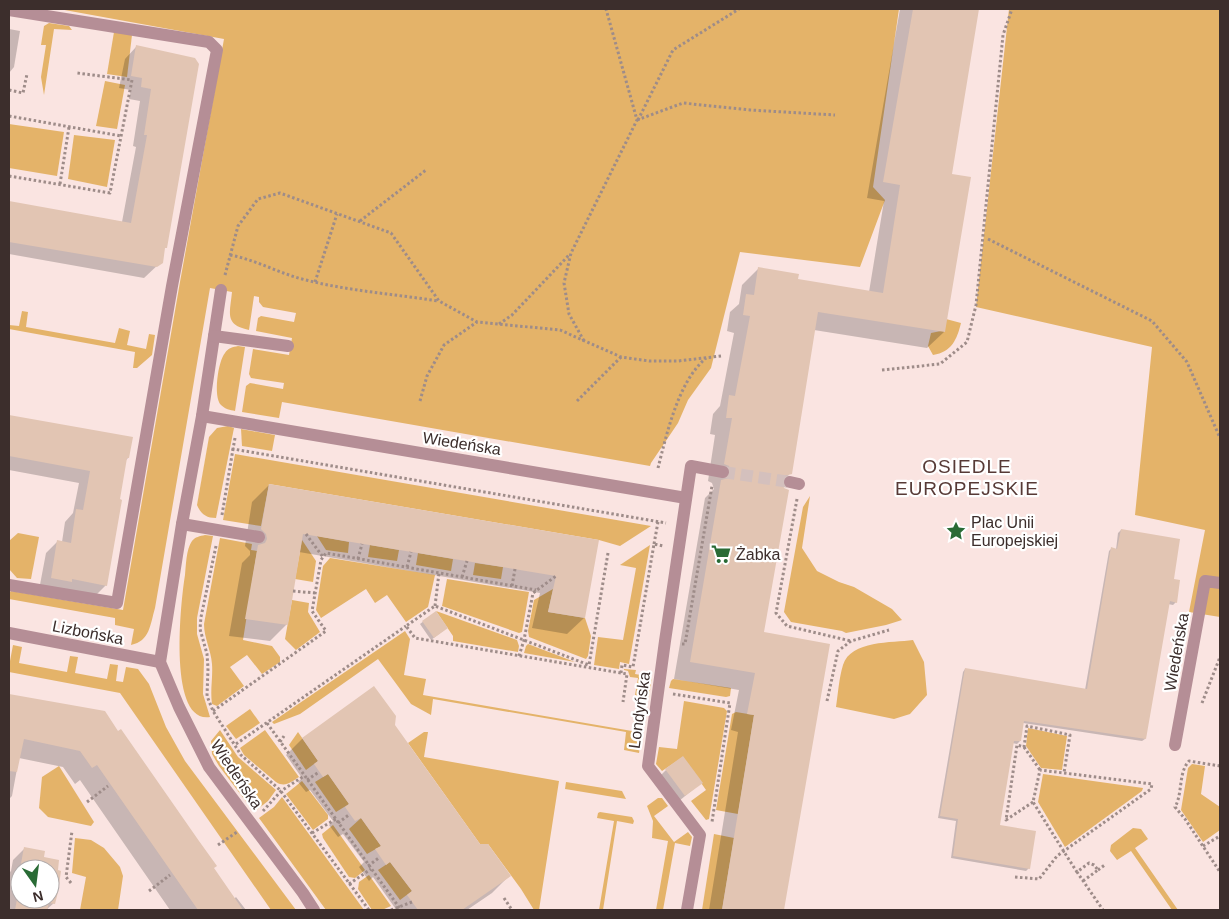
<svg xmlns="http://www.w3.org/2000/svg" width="1229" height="919" viewBox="0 0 1229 919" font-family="Arial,sans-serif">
<rect width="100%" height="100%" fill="#fae4e1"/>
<!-- green -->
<g fill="#e4b369">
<path d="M 59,9 L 899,9 L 873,187 L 885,200 L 860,267 L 740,252 L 711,368 L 688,400 L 678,423 L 651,463 L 650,466 L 282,402 L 279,418 L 242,412 L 246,386 L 250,383 L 283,389 L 284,383 L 251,378 L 249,374 L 253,349 L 289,355 L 292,338 L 256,331 L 258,318 L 261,316 L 294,322 L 296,313 L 263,307 L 259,302 L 259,297 L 254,296 L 249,330 C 224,325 230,313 232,292 L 210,288 L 155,608 C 150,625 150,641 131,645 L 134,629 L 115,625 L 115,618 L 9,599 L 9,593 L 11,591 L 123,610 L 180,282 L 224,39 Z"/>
<path d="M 1009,9 L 1220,9 L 1220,617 L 1189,612 L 1205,530 L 1135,515 L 1152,347 L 976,307 Z"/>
<path d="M 49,23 L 69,26 L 72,30 L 54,29 L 44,95 L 41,77 L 46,45 L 41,45 L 44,26 Z"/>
<path d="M 114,32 L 132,35 L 127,77 L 107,74 Z"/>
<path d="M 105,81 L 125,85 L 117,129 L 96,126 Z"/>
<path d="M 9,124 L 64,132 L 57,176 L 9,168 Z"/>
<path d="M 74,135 L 115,140 L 107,187 L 68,179 Z"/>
<path d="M 22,311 L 28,312 L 26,327 L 115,343 L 119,328 L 130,331 L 127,345 L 146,349 L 149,334 L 155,335 L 152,355 L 137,368 L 133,368 L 135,352 L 9,329 L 9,325 L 19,326 Z"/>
<path d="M 946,319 L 961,323 C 957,339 952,352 933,355 L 928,346 L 931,333 L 941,331 Z"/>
<path d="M 238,346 L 245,347 L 235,411 C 230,410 225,409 221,405 C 213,397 218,361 225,353 C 228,348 233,347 238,346 Z"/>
<path d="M 228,426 L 234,428 L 216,518 C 206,518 201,514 197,505 L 209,437 L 217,428 Z"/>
<path d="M 241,429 L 275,435 L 272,451 L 242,446 Z"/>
<path d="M 235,454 L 651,526 L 620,546 L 599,540 L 269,484 L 261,526 L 223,520 Z"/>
<path d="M 810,496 L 802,548 L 817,571 L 839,582 L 854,587 L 892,609 L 902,620 L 886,625 L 846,633 L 842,631 L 791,622 L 784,612 L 803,507 Z"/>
<path d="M 18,533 L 39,537 L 31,579 L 17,578 L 9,569 L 9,541 Z"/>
<path d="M 205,535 L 213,536 L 197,618 L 197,634 L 204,659 L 203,694 L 210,717 C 167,724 181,599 185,575 C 186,566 186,549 192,541 C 195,537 200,536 205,535 Z"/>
<path d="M 317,536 L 349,542 L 348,553 L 326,550 Z"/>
<path d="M 220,538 L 252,544 L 251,550 L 257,551 L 243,640 L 272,646 L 280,657 L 280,662 L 262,674 L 247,655 L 230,667 L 244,686 L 217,706 L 212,704 C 210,690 213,678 212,664 C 211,650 204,638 204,624 Z"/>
<path d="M 302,540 L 316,561 L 313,582 L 295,579 Z"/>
<path d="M 370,545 L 399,550 L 397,561 L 368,557 Z"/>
<path d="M 650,545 L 629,664 L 620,662 L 619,669 L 594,665 L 598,637 L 623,640 L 636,568 L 620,565 Z"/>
<path d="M 418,553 L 453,559 L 451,571 L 416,565 Z"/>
<path d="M 330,558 L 435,575 L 428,607 L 406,622 L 387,595 L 375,603 L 366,589 L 321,618 L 316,610 L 323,566 Z"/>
<path d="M 475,563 L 503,567 L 501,579 L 473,575 Z"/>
<path d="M 447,579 L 529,592 L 522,632 L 519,633 L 442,606 Z"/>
<path d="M 553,589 L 548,612 L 585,618 L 591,636 L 588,656 L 586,659 L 529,637 L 528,631 L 534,600 Z"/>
<path d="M 292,600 L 309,603 L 308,612 L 320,632 L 296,650 L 285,639 Z"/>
<path d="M 436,611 L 517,640 L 519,646 L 518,652 L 453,641 L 453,636 Z"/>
<path d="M 405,631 L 410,639 L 404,675 L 426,679 L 423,695 L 632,731 L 635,715 L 645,716 L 639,753 L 624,750 L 626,732 L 433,699 L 431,715 L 411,704 L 378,659 L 300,714 L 274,724 L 272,722 Z"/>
<path d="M 913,640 L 924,662 L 927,695 L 910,714 L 894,719 L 836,707 C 838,694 839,678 843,665 C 851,640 892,643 913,640 Z"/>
<path d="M 528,644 L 575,662 L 524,653 L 526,646 Z"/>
<path d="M 13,645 L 22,647 L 19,663 L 67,672 L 70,656 L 78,657 L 75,673 L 107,679 L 110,664 L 118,665 L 116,681 L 123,682 L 126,667 L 138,669 L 149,684 L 166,727 L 185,761 L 296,910 L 271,910 L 120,693 L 9,672 L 9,661 L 10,661 Z"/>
<path d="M 624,669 L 636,670 L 635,674 L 652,677 L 649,697 L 635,695 L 638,678 L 630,677 L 628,671 L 624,670 Z"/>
<path d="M 673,679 L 731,688 L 730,696 L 726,697 L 669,688 L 671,681 Z"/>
<path d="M 684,701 L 724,708 L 727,711 L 709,819 L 706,820 L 691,801 L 706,790 L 683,757 L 662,771 L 656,764 L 659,747 L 677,749 Z"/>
<path d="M 250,709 L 260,723 L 236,739 L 226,726 Z"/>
<path d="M 736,712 L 754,715 L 738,814 L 716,810 L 732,714 Z"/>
<path d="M 1028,728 L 1067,736 L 1062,770 L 1041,768 L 1026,746 Z"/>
<path d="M 220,730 L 238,757 L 276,790 L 268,801 L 254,812 L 219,766 L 212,754 L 211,741 Z"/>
<path d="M 265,730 L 299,777 C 291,782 285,788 276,782 L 244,755 L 240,748 Z"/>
<path d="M 298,732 L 318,761 L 306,770 L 289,745 Z"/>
<path d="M 424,732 L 428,732 L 424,757 L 559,781 L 539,910 L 534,910 L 521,889 L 488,844 L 480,844 L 408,743 Z"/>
<path d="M 1192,764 L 1205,766 L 1201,794 L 1220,807 L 1220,830 L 1203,842 L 1181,810 L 1188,768 Z"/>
<path d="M 59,766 L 94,822 L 91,826 L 48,817 L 39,808 L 42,777 Z"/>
<path d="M 328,774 L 349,804 L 336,812 L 315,782 Z"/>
<path d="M 1043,774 L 1143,788 L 1142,791 L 1065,847 L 1038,802 Z"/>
<path d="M 302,781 L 328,815 L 328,819 L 313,830 L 286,794 Z"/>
<path d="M 566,782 L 622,791 L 626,799 L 565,789 Z"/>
<path d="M 282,797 L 364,910 L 326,910 L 259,818 L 274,807 Z"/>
<path d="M 658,798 L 662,798 L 668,806 L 654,816 L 674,842 L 688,832 L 692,837 L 690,846 L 675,843 L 663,910 L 656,910 L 668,841 L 652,838 L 653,821 L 647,806 Z"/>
<path d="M 600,812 L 632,817 L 634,821 L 633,824 L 617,821 L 603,910 L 599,910 L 614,821 L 597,818 L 598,813 Z"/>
<path d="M 361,818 L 381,846 L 367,854 L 349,829 Z"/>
<path d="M 333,825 L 365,870 L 355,878 L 349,877 L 323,838 L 322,834 Z"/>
<path d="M 1133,828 L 1141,829 L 1148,839 L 1135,848 L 1178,910 L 1172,910 L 1131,851 L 1117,860 L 1110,851 L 1111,845 Z"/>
<path d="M 714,834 L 734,838 L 722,910 L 702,910 Z"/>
<path d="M 75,838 L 91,840 L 104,848 L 120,867 L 123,876 L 118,910 L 80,910 L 86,877 L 72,873 Z"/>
<path d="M 390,862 L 412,891 L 400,900 L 378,870 Z"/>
<path d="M 369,875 L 391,906 L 382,910 L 372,910 L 358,889 L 359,882 Z"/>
</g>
<!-- shadow -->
<g fill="#0003" fill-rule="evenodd">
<path d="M 900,9 L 977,9 L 950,175 L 944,332 L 927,348 L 814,330 L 790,473 L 781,483 L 763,633 L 828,645 L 783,910 L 709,910 L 738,732 L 731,730 L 739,690 L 674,679 L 705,498 L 714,489 L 712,483 L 708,481 L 715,435 L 710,434 L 713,414 L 720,406 L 734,333 L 727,331 L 730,312 L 739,304 L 742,285 L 759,268 L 797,280 L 869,292 L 884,201 L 867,198 Z"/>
<path d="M 9,29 L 20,31 L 14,67 L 9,73 Z"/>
<path d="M 136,47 L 194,59 L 161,262 L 144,278 L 9,254 L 9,202 L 122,222 L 136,147 L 133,146 L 140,101 L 129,99 L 131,90 L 119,88 L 125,59 Z"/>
<path d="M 9,416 L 132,438 L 128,458 L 125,461 L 106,585 L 94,597 L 39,590 L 46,553 L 58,541 L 62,542 L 65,522 L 73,513 L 79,483 L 9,470 Z"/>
<path d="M 269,485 L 597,541 L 584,618 L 567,634 L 532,628 L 540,593 L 299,552 L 287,624 L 270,641 L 229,636 L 242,563 L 250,555 L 250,551 L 245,546 L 252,502 Z"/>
<path d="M 1121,530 L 1172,580 L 1176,602 L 1173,605 L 1168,604 L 1145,739 L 1142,741 L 1023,723 L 1020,741 L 1017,744 L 1012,743 L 998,826 L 1029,868 L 1026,871 L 951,858 L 956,821 L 938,818 L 963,672 L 965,669 L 1085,690 L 1109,551 L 1111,549 L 1116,550 L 1118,533 Z"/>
<path d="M 436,612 L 444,630 L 431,640 L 420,624 Z"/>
<path d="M 9,695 L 104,712 L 234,899 L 236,897 L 246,910 L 170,910 L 80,780 L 75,784 L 63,767 L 19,758 L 12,796 L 9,799 Z"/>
<path d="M 393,725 L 479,845 L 509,876 L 492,893 L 467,910 L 394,910 L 395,908 L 373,877 L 369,881 L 359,867 L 364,862 L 343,834 L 338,837 L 329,825 L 333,821 L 310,790 L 306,792 L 298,782 L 302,778 L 286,755 L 303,738 Z"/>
<path d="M 666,770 L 701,783 L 679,801 L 660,776 Z"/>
<path d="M 25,848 L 42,858 L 58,861 L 54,903 L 46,910 L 9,910 L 9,873 L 11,871 L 13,860 ZM 20,869 L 50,869 L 50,899 L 20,899 Z"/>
</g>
<!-- building -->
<g fill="#e2c5b3">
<path d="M 913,9 L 979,9 L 952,174 L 971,177 L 945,332 L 818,312 L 792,474 L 784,476 L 782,481 L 784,488 L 789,490 L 764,632 L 830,644 L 784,910 L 722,910 L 754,715 L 747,714 L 755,673 L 690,662 L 721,480 L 729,478 L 731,473 L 729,466 L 724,464 L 732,418 L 726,418 L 729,395 L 735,396 L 750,316 L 743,315 L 746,294 L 754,295 L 758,267 L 799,274 L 798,279 L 883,293 L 900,185 L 883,182 Z"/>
<path d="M 136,45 L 195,58 L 199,64 L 167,248 L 165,248 L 163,263 L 157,267 L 9,242 L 9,201 L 131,223 L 147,135 L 144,135 L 151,89 L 141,87 L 142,78 L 131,76 Z"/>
<path d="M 9,415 L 133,437 L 129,458 L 127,458 L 120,499 L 122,500 L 107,586 L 72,579 L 72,582 L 51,578 L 57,540 L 71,543 L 76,509 L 83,510 L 90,471 L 9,456 Z"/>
<path d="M 269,484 L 599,540 L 585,618 L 548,612 L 556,576 L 303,534 L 288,625 L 245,619 L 258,545 L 265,543 L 267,539 L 266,534 L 261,529 Z"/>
<path d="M 1121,529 L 1180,539 L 1174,579 L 1180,580 L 1177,603 L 1170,601 L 1146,739 L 1024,721 L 1021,741 L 1014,741 L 1000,825 L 1036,831 L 1030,869 L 953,856 L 958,819 L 940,816 L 965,668 L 1087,689 L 1111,547 L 1117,549 Z"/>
<path d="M 436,611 L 448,628 L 434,638 L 422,621 Z"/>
<path d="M 374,686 L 396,716 L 395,725 L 480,844 L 488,844 L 511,876 L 462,910 L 418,910 L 407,895 L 412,891 L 390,862 L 386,865 L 375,849 L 381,846 L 361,818 L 355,821 L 345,807 L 349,804 L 328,774 L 323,777 L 314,764 L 318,761 L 302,738 Z"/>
<path d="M 9,694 L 105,711 L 118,731 L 121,729 L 199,841 L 217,866 L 214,868 L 243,910 L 198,910 L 97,765 L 92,768 L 80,751 L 24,739 L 17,772 L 9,771 Z"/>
<path d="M 683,756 L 703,783 L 685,796 L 665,769 Z"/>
<path d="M 24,847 L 45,851 L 44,857 L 59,860 L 58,870 L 61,871 L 58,892 L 55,904 L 49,903 L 47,910 L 15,910 L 20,883 L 20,899 L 50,899 L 50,869 L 20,869 Z"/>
</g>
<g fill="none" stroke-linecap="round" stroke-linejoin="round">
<!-- minor-tunnel -->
<path stroke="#d4c0bd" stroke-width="12" stroke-dasharray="12 6" stroke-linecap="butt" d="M 723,472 L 790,482"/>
<!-- path -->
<g stroke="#9e8c89" stroke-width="3" stroke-dasharray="2.5 2.5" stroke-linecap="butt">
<path d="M 9,90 L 23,93 L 27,74"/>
<path d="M 9,116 L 121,136"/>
<path d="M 637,120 L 683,103 L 750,110 L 835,115"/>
<path d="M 638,120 L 673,50 L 739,9"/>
<path d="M 9,176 L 110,193 L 132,80 L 77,73"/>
<path d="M 60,184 L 69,127"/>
<path d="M 360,221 L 426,170"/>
<path d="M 988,239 L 1152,321 L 1187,362 L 1220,438"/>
<path d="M 230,255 C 257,260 280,274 306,280 C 349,291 394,294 438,301"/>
<path d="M 225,275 L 238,226 L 258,199 L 280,193 L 391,233 L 439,301 L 477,322 L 560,330 L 621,357 L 649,361 L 678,361 L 721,356"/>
<path d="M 315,282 L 337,214"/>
<path d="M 499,324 L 512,315 L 570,254"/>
<path d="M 584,341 L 569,314 L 564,283 L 571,253 L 637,120 L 606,9"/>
<path d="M 882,370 L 940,364 L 967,342 L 976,305 L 1003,35 L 1012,9"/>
<path d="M 420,401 L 427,376 L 444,345 L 477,322"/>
<path d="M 577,401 L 621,357"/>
<path d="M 235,438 L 233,449 L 666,523"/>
<path d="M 658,468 C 667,433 678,382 706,358"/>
<path d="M 797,499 L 776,613 L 787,626 L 851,641"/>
<path d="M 222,515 L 233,449"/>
<path d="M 306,534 L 323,557"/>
<path d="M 654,544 L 658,522"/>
<path d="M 216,546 L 201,617 L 200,629 L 207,654 L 208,668 L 207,696 L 213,711 L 241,755 L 280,790 L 369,910"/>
<path d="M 608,553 L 589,665 L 435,606 L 406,626 L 415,638 L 627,674 L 623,702"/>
<path d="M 358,559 L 362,544"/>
<path d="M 407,567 L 411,552"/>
<path d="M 462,577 L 467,561"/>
<path d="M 512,586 L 515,569"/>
<path d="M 293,591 L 315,593"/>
<path d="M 435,606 L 439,573"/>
<path d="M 682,644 L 685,644 L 712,486"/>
<path d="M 519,656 L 524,640 L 533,593 L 556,576"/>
<path d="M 621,673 L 622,665 L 633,667 L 654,544 L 663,546"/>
<path d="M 673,694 L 730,703 L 712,822"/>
<path d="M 827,701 L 838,651 L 851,641 L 889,630"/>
<path d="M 1202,703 L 1220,657"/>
<path d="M 213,711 L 326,631 L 312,611 L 321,560 L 326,553 L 536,590"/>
<path d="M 267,723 L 401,910"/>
<path d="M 280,742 L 284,736"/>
<path d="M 236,744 L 406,626"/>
<path d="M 1024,747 L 1040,770"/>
<path d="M 1220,766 L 1189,761 C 1178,773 1183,793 1175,807 L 1185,819 L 1220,872"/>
<path d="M 307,780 L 319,772"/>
<path d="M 87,802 L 108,786"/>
<path d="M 1033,802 L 1006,820 L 1017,745 L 1024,747 L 1027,726 L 1070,735 L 1064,773"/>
<path d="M 263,811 L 281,791 L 304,776"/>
<path d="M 338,823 L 350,814"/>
<path d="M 312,833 L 336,819"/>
<path d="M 218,845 L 237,832"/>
<path d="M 1203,846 L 1220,836"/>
<path d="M 368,866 L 380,857"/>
<path d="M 1098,870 L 1106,864"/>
<path d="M 1015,877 L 1039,879 L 1057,856 L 1064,851 L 1151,789 L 1152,784 L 1040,770 L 1033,802 C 1048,826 1062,849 1077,872"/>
<path d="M 1083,881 L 1098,870 L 1094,865 L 1089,863 L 1077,872 L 1103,910"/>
<path d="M 71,883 L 66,877 L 72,831"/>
<path d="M 349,884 L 371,869"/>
<path d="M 149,891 L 170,875"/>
<path d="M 504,898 L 512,910"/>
<path d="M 391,910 L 412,902"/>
</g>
<!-- minor -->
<g stroke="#b58e96" stroke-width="12">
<path d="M 9,10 L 209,42 L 217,50 L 172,286 L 117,603 L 9,585"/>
<path d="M 221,290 L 202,416 L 182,524 L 160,662 L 179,707 L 209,767 L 303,893 L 314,910"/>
<path d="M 214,336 L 288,346"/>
<path d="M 202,416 L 686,498"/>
<path d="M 790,482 L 799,484"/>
<path d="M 182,524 L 259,537"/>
<path d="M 9,633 L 160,662"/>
<path d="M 1175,745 L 1205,581 L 1220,583"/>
<path d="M 687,910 L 700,835 L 648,766 L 665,641 L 691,466 L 723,472"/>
</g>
</g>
<!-- icons -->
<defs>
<symbol id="sight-bare" viewBox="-9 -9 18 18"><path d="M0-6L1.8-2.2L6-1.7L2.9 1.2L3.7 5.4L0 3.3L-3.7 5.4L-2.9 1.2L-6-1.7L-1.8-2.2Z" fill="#296b35" stroke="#fff" stroke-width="2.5" paint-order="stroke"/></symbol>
<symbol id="supermarket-bare" viewBox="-9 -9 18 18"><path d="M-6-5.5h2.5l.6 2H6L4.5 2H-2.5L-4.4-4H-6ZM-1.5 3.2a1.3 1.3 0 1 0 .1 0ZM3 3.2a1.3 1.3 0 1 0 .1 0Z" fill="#296b35" stroke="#fff" stroke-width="2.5" paint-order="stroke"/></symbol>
</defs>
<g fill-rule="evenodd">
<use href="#sight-bare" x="942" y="517" width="28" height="28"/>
<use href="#supermarket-bare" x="707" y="540" width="28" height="28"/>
</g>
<g text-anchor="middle" stroke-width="4.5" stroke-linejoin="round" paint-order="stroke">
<!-- street labels -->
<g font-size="16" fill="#3c2e2c" stroke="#fff">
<text transform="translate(462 443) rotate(9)" y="6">Wiedeńska</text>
<text transform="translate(88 632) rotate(11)" y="6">Lizbońska</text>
<text transform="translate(1176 652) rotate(-80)" y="6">Wiedeńska</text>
<text transform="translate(639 710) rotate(-82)" y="6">Londyńska</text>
<text transform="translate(237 774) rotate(56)" y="6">Wiedeńska</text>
</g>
<!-- poi labels -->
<g font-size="16" fill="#3c2e2c" stroke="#fff" text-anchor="start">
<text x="971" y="528">Plac Unii<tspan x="971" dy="18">Europejskiej</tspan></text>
<text x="736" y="560">Żabka</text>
</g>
<!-- quarter labels -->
<g font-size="19" letter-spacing="1" fill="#573a36" stroke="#fff">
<text x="967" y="473">OSIEDLE<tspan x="967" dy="22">EUROPEJSKIE</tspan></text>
</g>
</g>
<!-- border -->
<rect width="1229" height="919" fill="none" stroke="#3c2e2c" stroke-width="20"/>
<!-- north arrow -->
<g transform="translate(35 884) rotate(166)"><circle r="24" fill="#ffffff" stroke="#b1abab"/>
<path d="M0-4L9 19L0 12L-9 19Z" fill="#296b35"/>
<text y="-8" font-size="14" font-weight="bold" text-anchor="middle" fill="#3c2e2c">N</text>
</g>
</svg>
